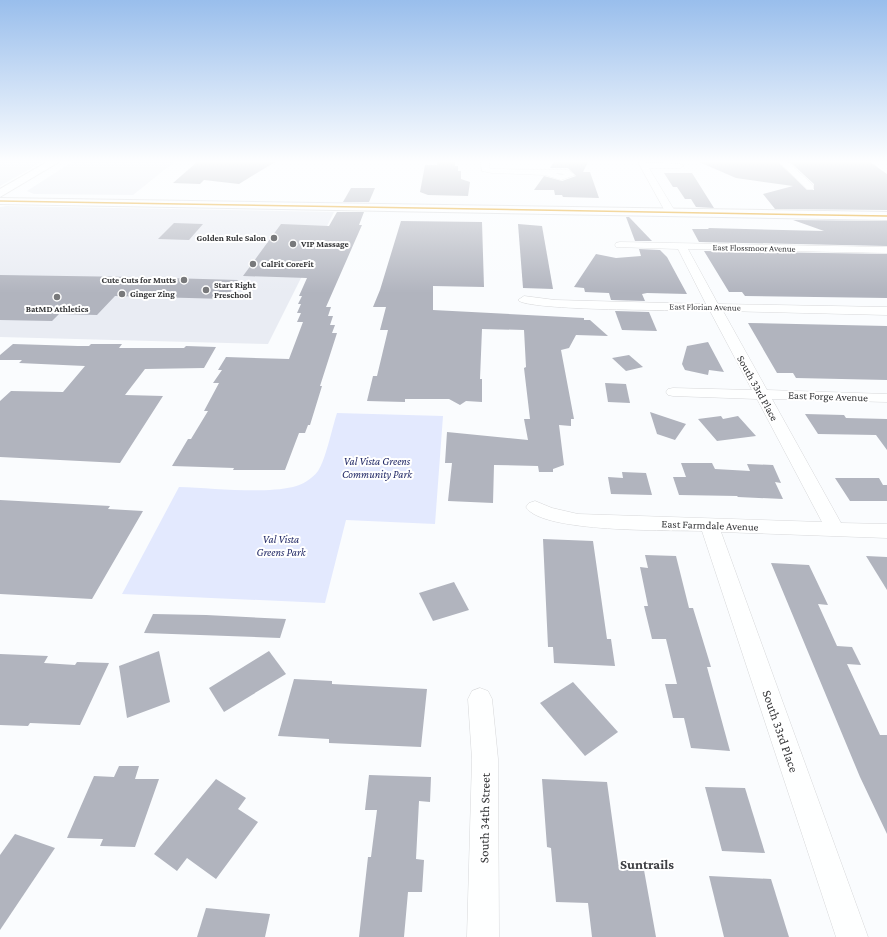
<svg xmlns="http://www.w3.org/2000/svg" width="887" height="937" viewBox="0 0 887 937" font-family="'Crimson Pro',serif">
<rect width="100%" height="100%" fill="#fafcfe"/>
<!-- built -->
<g fill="#e9ecf3">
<path d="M 0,162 L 42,162 L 0,186 Z"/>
<path d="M 72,162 L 174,162 L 133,195 L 34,194 L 27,191 Z"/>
<path d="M 0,207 L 6,206 L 334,212 L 268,344 L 0,337 Z"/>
</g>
<!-- green -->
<path fill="#e3e9fe" d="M 337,413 L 443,416 L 435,524 L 346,520 L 325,603 L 122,594 L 179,487 C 212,488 262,494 293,487 C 302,485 312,479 318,471 C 326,459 332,428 337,413 Z"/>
<!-- building -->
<g fill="#b1b4be">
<path d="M 197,162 L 275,162 L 239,184 L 204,180 L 200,184 L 173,183 Z"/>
<path d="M 437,162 L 455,162 L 455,166 L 458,166 L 458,171 L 461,171 L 461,179 L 470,182 L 468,196 L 428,195 L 420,192 L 425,165 L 437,165 Z"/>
<path d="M 554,162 L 588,162 L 583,172 L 590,172 L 599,198 L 563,197 L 562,195 L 555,195 L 554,190 L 534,190 L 544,176 L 562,181 L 576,176 L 568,168 L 550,168 Z"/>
<path d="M 699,162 L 778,162 L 807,190 L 814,190 L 814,184 L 790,162 L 870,162 L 887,174 L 887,210 L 775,209 L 763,194 L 793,186 L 736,178 Z"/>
<path d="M 664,173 L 692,173 L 714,208 L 696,207 L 691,199 L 685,199 L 677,187 L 673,187 Z"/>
<path d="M 351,188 L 375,188 L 369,202 L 343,202 Z"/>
<path d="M 337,212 L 364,212 L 359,225 L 362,225 L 326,307 L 331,307 L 328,316 L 333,316 L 330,325 L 335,325 L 332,333 L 337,333 L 320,386 L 322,386 L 310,425 L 308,425 L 305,433 L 299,433 L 285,470 L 233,470 L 234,468 L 172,466 L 188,439 L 191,439 L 208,411 L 204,411 L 219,383 L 213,383 L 222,370 L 218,370 L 226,357 L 289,359 L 303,322 L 297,322 L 301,313 L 297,313 L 301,304 L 298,304 L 302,296 L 299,296 L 307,278 L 243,276 L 281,224 L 329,226 Z"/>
<path d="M 626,217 L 629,217 L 652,241 L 635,241 Z"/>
<path d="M 793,220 L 887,221 L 887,246 L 699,242 L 693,231 L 692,229 L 709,229 L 708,228 L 824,231 Z"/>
<path d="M 401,221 L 482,222 L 484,287 L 433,286 L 433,310 L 584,318 L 584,320 L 590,320 L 608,336 L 576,335 L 569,348 L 561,350 L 574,419 L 571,419 L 571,426 L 559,425 L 564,465 L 553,469 L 553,472 L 539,472 L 538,466 L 494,465 L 493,503 L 448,501 L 452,463 L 445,463 L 447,432 L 528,440 L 524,419 L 530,419 L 524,368 L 526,367 L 524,330 L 482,329 L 480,379 L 482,379 L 482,402 L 466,401 L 460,405 L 449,399 L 405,399 L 405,402 L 367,401 L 373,376 L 377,376 L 388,330 L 380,330 L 386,307 L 373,307 L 380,290 Z"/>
<path d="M 174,223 L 203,224 L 189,240 L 158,239 Z"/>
<path d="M 518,224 L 542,226 L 553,289 L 523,288 Z"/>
<path d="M 639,249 L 660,250 L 667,257 L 687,294 L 647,293 L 642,294 L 645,301 L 611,300 L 609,293 L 585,292 L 584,288 L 574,287 L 596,254 L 616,258 L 641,256 Z"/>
<path d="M 704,251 L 887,254 L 887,298 L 745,296 L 742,292 L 729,292 Z"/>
<path d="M 0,275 L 133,277 L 238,280 L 226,299 L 115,296 L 97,315 L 59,314 L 52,321 L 0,320 Z"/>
<path d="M 615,311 L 649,312 L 657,331 L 622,330 Z"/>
<path d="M 748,323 L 887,326 L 887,380 L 796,378 L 793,373 L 777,373 Z"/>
<path d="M 708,342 L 724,372 L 709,370 L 708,375 L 685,370 L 682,364 L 687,346 Z"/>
<path d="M 13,344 L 78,346 L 89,346 L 91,344 L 122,344 L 119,348 L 184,348 L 186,346 L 216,347 L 204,368 L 145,369 L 125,395 L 163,396 L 120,463 L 0,457 L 0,401 L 11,391 L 63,392 L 85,366 L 19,363 L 22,360 L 0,360 L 0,355 Z"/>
<path d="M 629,355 L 643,367 L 626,371 L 612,358 Z"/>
<path d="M 605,383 L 626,384 L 630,403 L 608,402 Z"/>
<path d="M 650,412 L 686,424 L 675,440 L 657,434 Z"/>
<path d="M 805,414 L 844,415 L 846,418 L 887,419 L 887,450 L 876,435 L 818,434 Z"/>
<path d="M 721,416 L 723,419 L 738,416 L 756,436 L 717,441 L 698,419 Z"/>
<path d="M 681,463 L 712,463 L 715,469 L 750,471 L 747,464 L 773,465 L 781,483 L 775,482 L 783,499 L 738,497 L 737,496 L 679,495 L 673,477 L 686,477 Z"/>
<path d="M 622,472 L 646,473 L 652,495 L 611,494 L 608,477 L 623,478 Z"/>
<path d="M 835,478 L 879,478 L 883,485 L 887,485 L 887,501 L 850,501 Z"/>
<path d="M 0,500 L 110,506 L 108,509 L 143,511 L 92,599 L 0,594 Z"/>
<path d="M 543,539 L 593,541 L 607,639 L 611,639 L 615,666 L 554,663 L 553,647 L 548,647 Z"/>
<path d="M 645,555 L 676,556 L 689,608 L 693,608 L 711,667 L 707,667 L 730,751 L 691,748 L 684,718 L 673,718 L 665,684 L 677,684 L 666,639 L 652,639 L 644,606 L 648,606 L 640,567 L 648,568 Z"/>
<path d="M 866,556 L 887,557 L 887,590 Z"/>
<path d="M 771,563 L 809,565 L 828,605 L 818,604 L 837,646 L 852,647 L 861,665 L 847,664 L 880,735 L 887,735 L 887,834 L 860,777 Z"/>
<path d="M 454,582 L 469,610 L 433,621 L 419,593 Z"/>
<path d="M 153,614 L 206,615 L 286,619 L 280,638 L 144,633 Z"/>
<path d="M 159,651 L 170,702 L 127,718 L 119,666 Z"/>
<path d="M 269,651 L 286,674 L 224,712 L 209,688 Z"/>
<path d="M 0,654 L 48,656 L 44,663 L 75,665 L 77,662 L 109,663 L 80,725 L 30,723 L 28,726 L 0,725 Z"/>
<path d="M 294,679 L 332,681 L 332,684 L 427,689 L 421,747 L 329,743 L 329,739 L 278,736 Z"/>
<path d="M 573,682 L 618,732 L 585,756 L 540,703 Z"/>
<path d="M 119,766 L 139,766 L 135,779 L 159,779 L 135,847 L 100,846 L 103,839 L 67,838 L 94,776 L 114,777 Z"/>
<path d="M 369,775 L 431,777 L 430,802 L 419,801 L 416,859 L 424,860 L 422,892 L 408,892 L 404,937 L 359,937 L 368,857 L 371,857 L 377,810 L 365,810 Z"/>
<path d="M 216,779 L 246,798 L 238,809 L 258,822 L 216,879 L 187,858 L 177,871 L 154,854 Z"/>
<path d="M 542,779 L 607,782 L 619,869 L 644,870 L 656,937 L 592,937 L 588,903 L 556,902 L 551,848 L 547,847 Z"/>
<path d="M 705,787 L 745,788 L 765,853 L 722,851 Z"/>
<path d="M 15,834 L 55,848 L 0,930 L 0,855 Z"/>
<path d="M 709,876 L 771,879 L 789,937 L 724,937 Z"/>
<path d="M 206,908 L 270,914 L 265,937 L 197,937 Z"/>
</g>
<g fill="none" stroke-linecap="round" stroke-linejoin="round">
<defs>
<g id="street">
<path d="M 481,162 L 489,162 L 489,168 L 492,169 L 568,170 L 575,175 L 561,180 L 545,175 L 492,173 L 482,171 ZM 555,173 L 565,174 L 561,175 Z"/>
<path d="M 638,162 L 680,164 L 684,166 L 680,168 L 649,168 L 676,213 L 674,215 L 668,215 L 666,213 Z"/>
<path d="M 779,162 L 788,162 L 813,185 L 813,189 L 807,189 Z"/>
<path d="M 620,242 L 887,247 L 887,253 L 688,249 L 718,304 L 887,307 L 887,315 L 723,311 L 767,390 L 887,394 L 887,402 L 772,399 L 841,523 L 887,524 L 887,538 L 721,532 L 868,937 L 836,937 L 702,531 C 670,530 541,533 526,507 L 529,503 L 535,501 L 552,508 L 578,514 L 822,522 L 757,399 L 673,396 L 668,395 L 666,392 L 668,389 L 673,388 L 752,390 L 710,311 C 687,310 526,311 518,300 L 524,296 L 555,300 L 706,304 L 678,249 L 616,247 L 615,245 L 616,243 Z"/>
<path d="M 480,688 L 488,691 L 492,699 L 498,759 L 499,937 L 467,937 L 472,759 L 468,699 L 472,691 Z"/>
</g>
<g id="secondary">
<path d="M 47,162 L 59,162 L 0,197 L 0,189 Z"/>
<path d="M 0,198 L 887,212 L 887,220 L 0,204 Z"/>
</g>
</defs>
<!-- street casing -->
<use href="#street" stroke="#d7d8da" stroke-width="1"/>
<!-- secondary casing -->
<use href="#secondary" stroke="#d7d8da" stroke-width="2"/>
<!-- street -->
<use href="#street" fill="#feffff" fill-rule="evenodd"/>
<!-- secondary -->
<use href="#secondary" fill="#feffff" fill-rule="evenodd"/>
<defs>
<path id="bus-1" d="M 0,201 L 887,216"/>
</defs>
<!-- bus-1 casing -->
<use href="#bus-1" stroke="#fff" stroke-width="3"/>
<!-- bus-1 -->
<use href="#bus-1" stroke="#e39a05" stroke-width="1.5"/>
</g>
<!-- sky -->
<linearGradient id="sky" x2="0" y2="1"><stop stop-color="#99beec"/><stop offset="0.55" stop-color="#fdfeff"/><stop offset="1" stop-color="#fdfeff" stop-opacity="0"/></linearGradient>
<rect width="887" height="293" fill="url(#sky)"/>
<!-- markers -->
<g fill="#78797b" stroke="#fff" stroke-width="1.5">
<circle cx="274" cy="238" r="4"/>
<circle cx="293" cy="244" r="4"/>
<circle cx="253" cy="264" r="4"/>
<circle cx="184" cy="280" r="4"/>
<circle cx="206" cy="290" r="4"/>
<circle cx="122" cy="294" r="4"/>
<circle cx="57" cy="297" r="4"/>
</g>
<g text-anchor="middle" stroke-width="4" stroke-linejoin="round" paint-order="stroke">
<!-- far-poi labels -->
<g font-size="9" font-weight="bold" fill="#323335" stroke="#fff" text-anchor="start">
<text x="266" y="241" text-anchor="end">Golden Rule Salon</text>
<text x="301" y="247">VIP Massage</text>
<text x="261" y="267">CalFit CoreFit</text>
<text x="176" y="283" text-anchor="end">Cute Cuts for Mutts</text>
<text x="214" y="288">Start Right<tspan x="214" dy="10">Preschool</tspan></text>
<text x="130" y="297">Ginger Zing</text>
<text x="57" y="312" text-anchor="middle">BatMD Athletics</text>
</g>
<!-- far-street labels -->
<g font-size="9" fill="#323335" stroke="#fff">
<text transform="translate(754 248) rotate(1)" y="3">East Flossmoor Avenue</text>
<text transform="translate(705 307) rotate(1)" y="3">East Florian Avenue</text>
</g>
<!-- street labels -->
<g font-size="11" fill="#323335" stroke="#fff">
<text transform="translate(758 388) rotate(61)" y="4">South 33rd Place</text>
<text transform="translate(828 396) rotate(2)" y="4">East Forge Avenue</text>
<text transform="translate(710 525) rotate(2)" y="4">East Farmdale Avenue</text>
</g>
<!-- park labels -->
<g font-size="11" font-style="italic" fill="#242b67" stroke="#fff">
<text x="377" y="465">Val Vista Greens<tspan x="377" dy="13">Community Park</tspan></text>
<text x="281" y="543">Val Vista<tspan x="281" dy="13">Greens Park</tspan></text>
</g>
<!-- near-street labels -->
<g font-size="13" fill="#323335" stroke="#fff">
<text transform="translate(781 731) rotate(71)" y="5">South 33rd Place</text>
<text transform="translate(484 818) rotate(-89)" y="5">South 34th Street</text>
</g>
<!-- near-neighbourhood labels -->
<g font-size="14" font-weight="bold" fill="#3e3f43" stroke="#fff">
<text x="647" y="869">Suntrails</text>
</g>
</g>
</svg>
